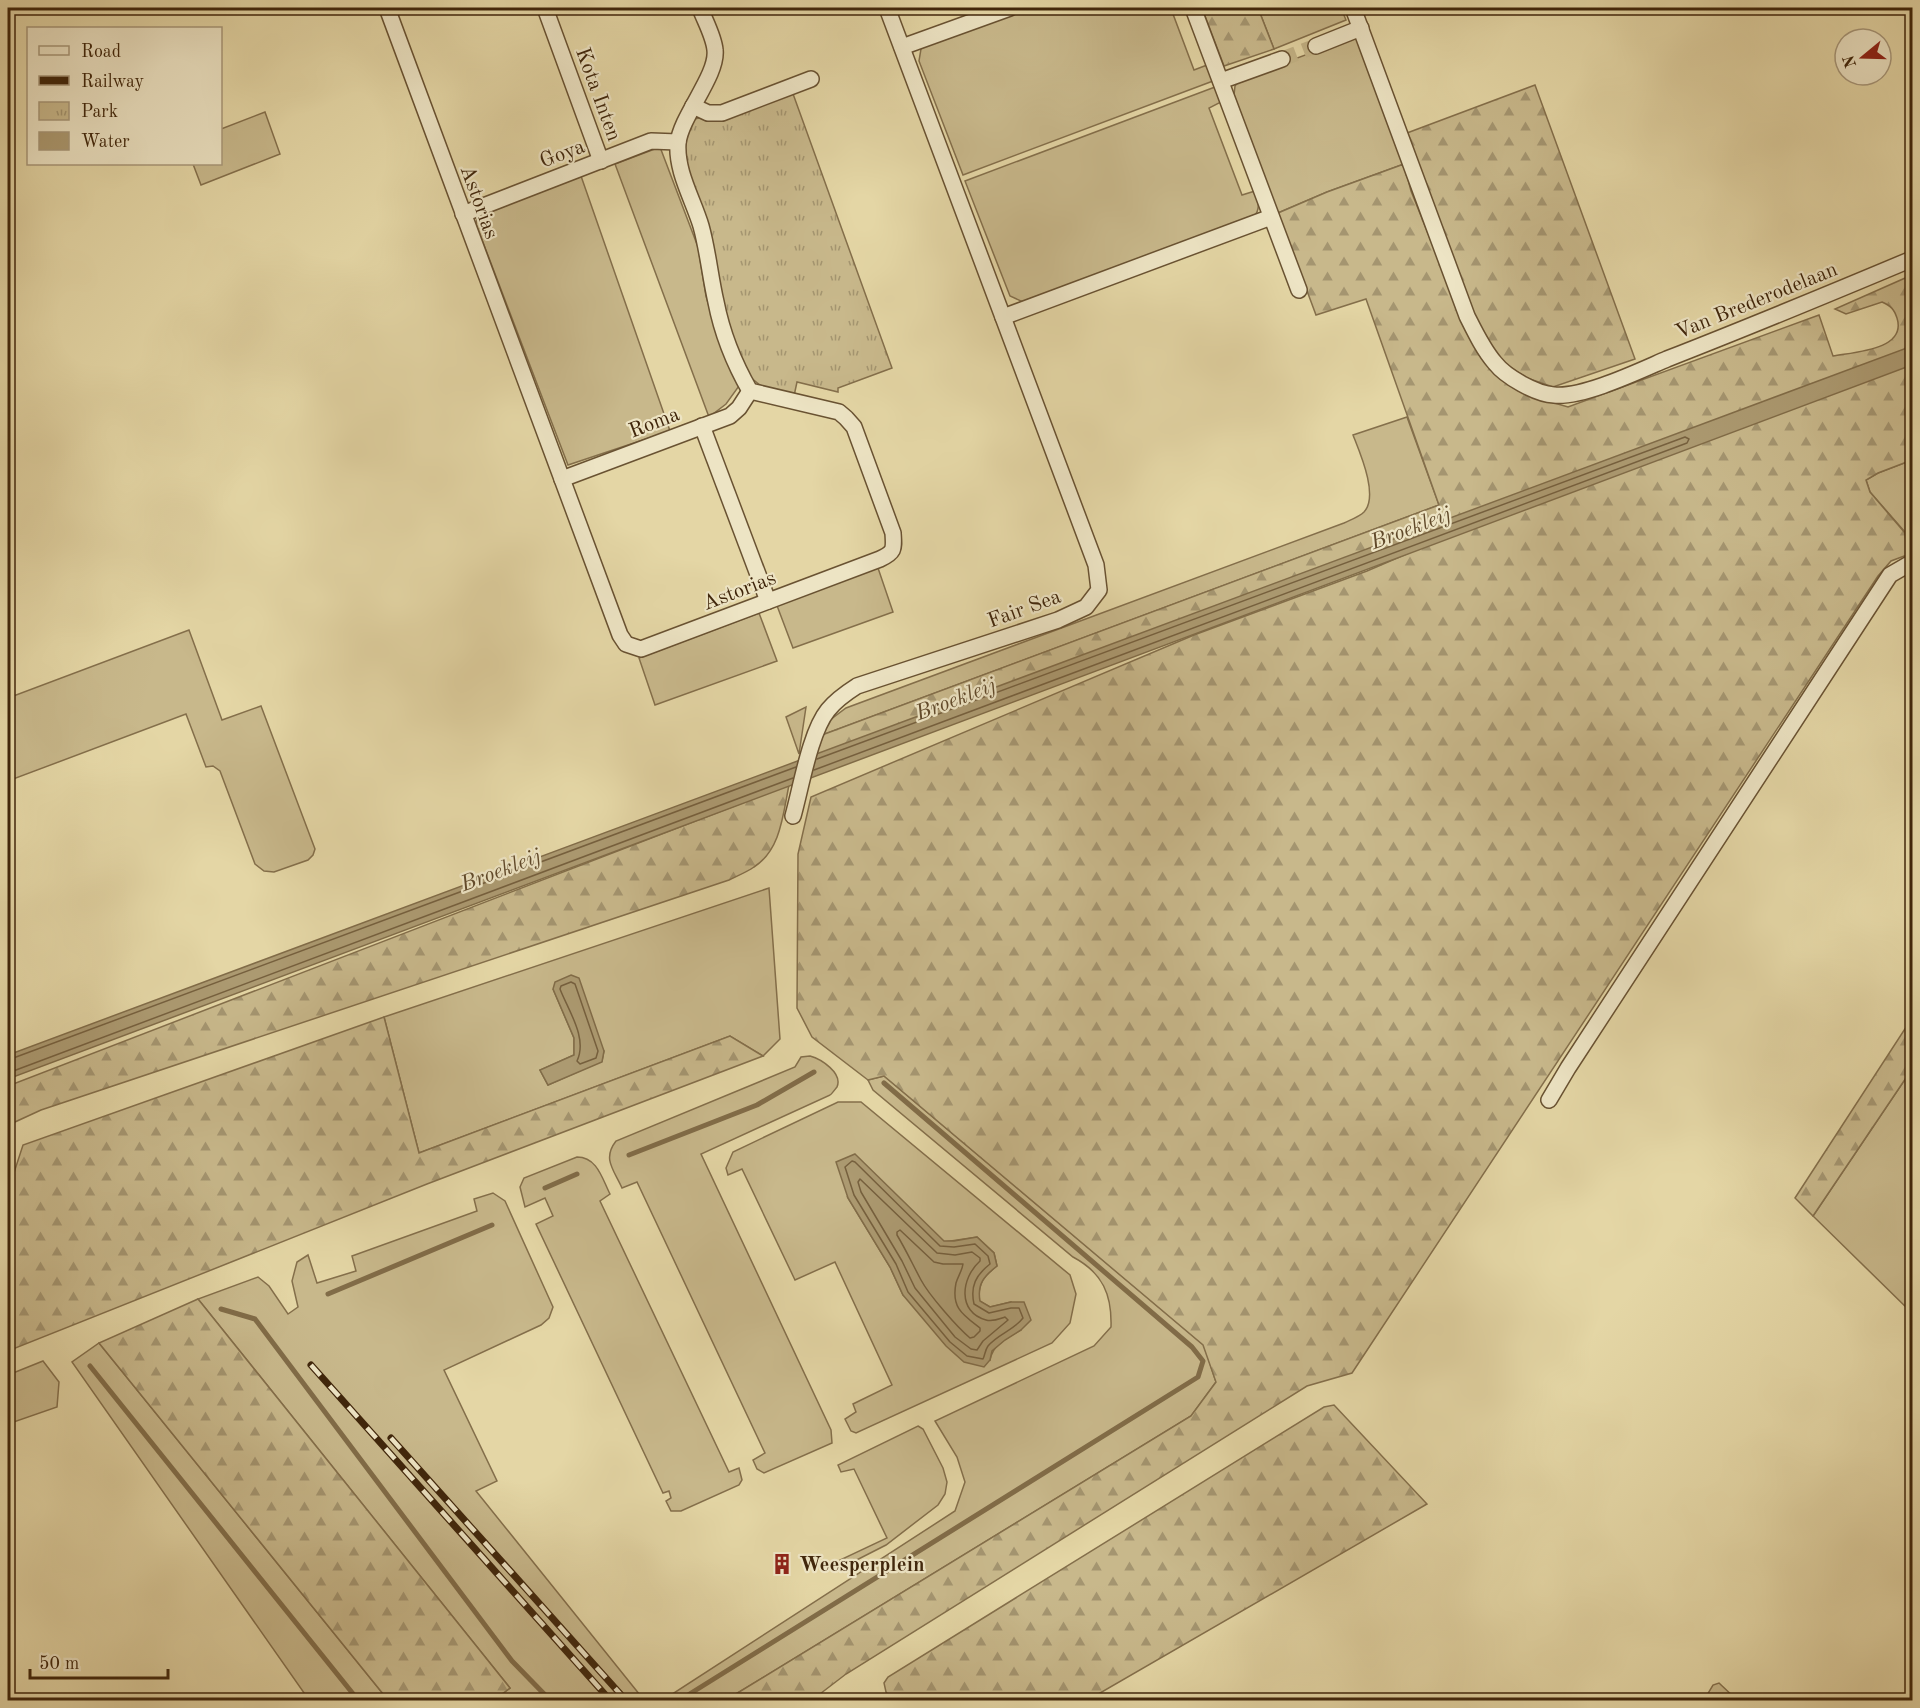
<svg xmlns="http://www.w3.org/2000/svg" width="1920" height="1708" viewBox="0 0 1920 1708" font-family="'Old Standard TT',serif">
<defs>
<pattern id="forest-firs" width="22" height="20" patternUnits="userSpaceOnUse" patternTransform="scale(1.5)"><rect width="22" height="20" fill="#c8b88b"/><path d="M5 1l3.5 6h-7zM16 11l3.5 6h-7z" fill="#a49570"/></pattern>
<pattern id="park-tufts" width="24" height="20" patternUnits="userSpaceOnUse" patternTransform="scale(1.5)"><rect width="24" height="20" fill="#c8b88b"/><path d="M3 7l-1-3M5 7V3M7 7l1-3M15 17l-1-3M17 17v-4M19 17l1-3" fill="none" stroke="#a49570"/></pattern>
</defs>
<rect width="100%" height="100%" fill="#e4d6a5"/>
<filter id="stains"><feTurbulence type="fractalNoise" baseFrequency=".00333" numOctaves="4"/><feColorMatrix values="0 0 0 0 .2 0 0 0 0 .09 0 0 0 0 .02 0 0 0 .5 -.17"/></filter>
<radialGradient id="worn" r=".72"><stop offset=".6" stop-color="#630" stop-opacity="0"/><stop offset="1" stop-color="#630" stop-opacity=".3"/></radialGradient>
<!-- green -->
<g fill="#c8b88b" stroke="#846f4b" stroke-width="1.5" fill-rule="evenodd">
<path d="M 1024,8 L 1185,8 L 1173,14 L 1194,70 L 1207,65 L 1213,81 L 963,175 L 919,61 L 921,49 L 928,43 Z"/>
<path d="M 1258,8 L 1341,8 L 1346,20 L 1274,49 Z"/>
<path d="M 1357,36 L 1404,164 L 1327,192 L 1278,213 L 1234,95 L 1235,86 L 1240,79 Z"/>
<path d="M 1215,87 L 1221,102 L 1209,108 L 1242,195 L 1255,191 C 1258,201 1261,208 1254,217 L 1023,302 L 1010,296 L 965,181 Z"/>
<path d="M 265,112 L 280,154 L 201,185 L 193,164 L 220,164 L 221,129 Z"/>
<path d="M 660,147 L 698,247 L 706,296 L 716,330 L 739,386 L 726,404 L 709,417 L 615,164 Z"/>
<path d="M 581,176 L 670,431 L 568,465 L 476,224 L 477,217 Z"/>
<path d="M 1407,417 L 1439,505 L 822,735 L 830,720 L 846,708 L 1344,523 C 1350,520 1359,517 1364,512 C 1379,496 1360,453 1353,435 Z"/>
<path d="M 1912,460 L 1912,540 L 1870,492 L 1866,480 L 1878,473 Z"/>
<path d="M 878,568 L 893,612 L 793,648 L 776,603 Z"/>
<path d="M 759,613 L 777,661 L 655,705 L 639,658 Z"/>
<path d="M 189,630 L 222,720 L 261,706 L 315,849 L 313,855 L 308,860 L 274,872 L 264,871 L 255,864 L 220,771 L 213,766 L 206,767 L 186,714 L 8,781 L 8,698 Z"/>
<path d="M 806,707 L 799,754 L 786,717 Z"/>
<path d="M 769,888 L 780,1039 L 763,1056 L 730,1036 L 419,1153 L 384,1017 ZM 553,989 L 604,1051 L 602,1061 L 548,1085 L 540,1070 L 574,1055 L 574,1038 Z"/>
<path d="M 810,1056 C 821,1059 843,1073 837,1087 C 836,1088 831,1095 830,1095 L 701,1154 L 831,1430 L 832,1443 L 764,1473 L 757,1469 L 753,1460 L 765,1453 L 637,1182 L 622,1188 C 614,1170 602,1159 616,1141 L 795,1067 L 801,1057 Z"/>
<path d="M 1912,1069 L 1912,1313 L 1813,1216 Z"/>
<path d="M 884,1076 L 1204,1345 L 1216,1382 L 1191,1416 L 726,1700 L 663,1700 L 955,1511 L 965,1482 L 957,1457 L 935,1421 L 1094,1346 L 1111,1327 C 1112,1295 1103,1273 1073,1257 L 873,1090 L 868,1080 Z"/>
<path d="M 838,1102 L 861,1102 L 1070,1275 L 1076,1294 L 1070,1323 L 1052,1343 L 856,1433 L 851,1431 L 845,1419 L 856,1412 L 853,1404 L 892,1385 L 835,1262 L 795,1280 L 742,1169 L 728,1175 L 726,1168 L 733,1152 ZM 848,1198 L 944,1242 L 977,1237 L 994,1253 L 997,1266 C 984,1276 978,1283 979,1301 L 990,1307 L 1011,1302 L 1021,1330 C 1007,1338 993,1344 990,1360 L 903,1295 L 890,1267 Z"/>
<path d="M 577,1157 C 597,1157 602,1178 610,1194 L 600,1201 L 729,1472 L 739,1468 L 742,1480 L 739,1485 L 681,1511 L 671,1511 L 666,1501 L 671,1498 L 669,1491 L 663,1493 L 536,1224 L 553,1216 L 545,1198 L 525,1207 L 520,1187 L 524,1178 Z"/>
<path d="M 493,1193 L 505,1201 L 553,1307 L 549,1318 L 541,1325 L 444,1370 L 497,1481 L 476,1491 L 644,1700 L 494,1700 L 510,1688 L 198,1299 L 258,1277 L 269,1286 L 288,1314 L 298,1307 L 292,1281 L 297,1262 L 308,1255 L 317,1283 L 356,1271 L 352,1256 L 477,1211 L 474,1199 Z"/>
<path d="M 99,1343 L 388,1700 L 309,1700 L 72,1362 Z"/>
<path d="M 43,1361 L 59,1382 L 57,1407 L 8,1424 L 8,1375 Z"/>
<path d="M 918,1426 L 923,1429 L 943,1468 L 947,1482 L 945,1494 L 938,1505 L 886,1545 L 843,1567 L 840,1560 L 887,1538 L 854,1469 L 841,1472 L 838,1465 Z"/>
<path d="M 1719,1683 L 1737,1700 L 1704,1700 L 1713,1685 Z"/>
</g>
<!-- forest -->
<g fill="url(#forest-firs)" stroke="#846f4b" stroke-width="1.5">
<path d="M 1202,8 L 1258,8 L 1274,49 L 1224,66 Z"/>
<path d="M 1535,85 L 1635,359 L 1553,387 L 1527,378 L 1502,361 L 1484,337 L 1469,306 L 1407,133 Z"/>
<path d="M 1404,164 L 1411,191 L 1464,323 L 1534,397 L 1568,407 L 1819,315 L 1833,356 C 1854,352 1907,350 1897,318 C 1894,309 1891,306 1882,302 L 1846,314 L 1835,309 L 1912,275 L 1912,460 L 1878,473 L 1866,480 L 1870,492 L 1905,533 L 1907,555 L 1891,561 L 1878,576 L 1352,1373 L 1307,1386 L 846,1674 L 812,1700 L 726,1700 L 1191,1416 L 1216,1382 L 1203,1345 L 884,1076 L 868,1080 L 812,1037 L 797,1008 L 798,854 L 811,797 L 1194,635 L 1367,571 L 1586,477 L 814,763 L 822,735 L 1439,505 L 1366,299 L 1316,315 L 1278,213 L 1327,192 Z"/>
<path d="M 789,785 C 783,814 781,850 754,867 C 747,872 737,876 729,880 L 41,1110 L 15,1122 L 8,1128 L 8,1086 Z"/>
<path d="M 384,1017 L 419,1153 L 730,1036 L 763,1056 L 427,1184 L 8,1351 L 8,1191 L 23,1145 Z"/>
<path d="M 1912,1018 L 1912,1069 L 1813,1216 L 1795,1198 Z"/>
<path d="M 198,1299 L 510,1688 L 494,1700 L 388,1700 L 99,1343 Z"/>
<path d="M 1334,1405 L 1427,1504 L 1088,1700 L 892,1700 L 886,1692 L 884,1683 L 888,1677 L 1324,1407 Z"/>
</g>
<!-- park -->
<path fill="url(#park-tufts)" stroke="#846f4b" stroke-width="1.5" d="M 792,91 L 892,368 L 838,388 L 838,392 L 797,382 L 794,396 L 772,391 L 760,385 L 750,377 L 732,339 L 685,155 L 684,141 L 690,124 L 695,119 Z"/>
<!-- water -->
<g fill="#ac9a71" stroke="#816c48" stroke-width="1.5">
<path d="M 1912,346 L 1912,365 L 8,1079 L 8,1055 Z"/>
<path d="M 571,975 L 579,978 L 604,1051 L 602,1062 L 548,1085 L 540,1070 L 574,1055 L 574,1038 L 553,989 L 555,982 Z"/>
<path d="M 855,1154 L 944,1241 L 954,1241 L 977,1237 L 994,1253 L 997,1266 C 984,1276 977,1284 980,1301 L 990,1307 L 1011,1302 L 1024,1302 L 1031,1320 L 1021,1330 L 1005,1340 L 992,1351 L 990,1360 L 984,1367 L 964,1362 L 946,1346 L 903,1295 L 890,1267 L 848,1198 L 836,1162 Z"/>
</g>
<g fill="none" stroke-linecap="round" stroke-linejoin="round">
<!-- shore -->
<g stroke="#76603e" stroke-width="1.5">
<path d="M 814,770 L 1687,443 L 1689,439 L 1685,437 L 817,759"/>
<path d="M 571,982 L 575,984 L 598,1051 L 596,1058 L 580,1064 L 577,1061 C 588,1038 568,1010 560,989 L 561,986 Z"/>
<path d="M 8,1060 L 796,767"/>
<path d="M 8,1073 L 793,778"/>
<path d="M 852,1161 L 855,1162 L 940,1246 L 954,1247 L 975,1244 L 988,1256 L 990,1264 C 976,1275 970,1286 974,1304 L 989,1313 L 1011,1308 L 1019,1308 L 1023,1318 C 1014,1330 998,1334 988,1346 C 985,1350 985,1355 983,1359 L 967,1356 L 950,1342 L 908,1292 L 896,1264 L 854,1195 L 845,1167 Z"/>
<path d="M 860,1179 L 937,1253 L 955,1255 L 972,1252 L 980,1258 L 980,1261 C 961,1278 957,1312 986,1320 C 993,1322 999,1319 1005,1317 L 1008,1320 L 983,1341 L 977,1350 L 971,1349 L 955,1337 L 915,1288 L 902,1261 L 861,1192 L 858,1182 Z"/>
<path d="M 900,1230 L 934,1262 L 943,1264 L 963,1264 C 962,1271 958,1276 956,1283 C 951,1308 963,1315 980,1328 L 980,1331 L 974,1337 L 970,1338 C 957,1327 929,1295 921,1280 C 913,1265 906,1250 897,1235 L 897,1232 Z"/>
</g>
<!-- stream -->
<g stroke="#816c48" stroke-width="5">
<path d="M 629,1155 L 757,1105 L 814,1072"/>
<path d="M 545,1188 L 577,1174"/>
<path d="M 328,1294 L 492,1225"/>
<path d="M 221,1309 L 255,1319 L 512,1661 L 550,1700"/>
<path d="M 90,1366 L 358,1700"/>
<path d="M 680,1700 L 1198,1377 L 1203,1361 L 1192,1347 L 884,1083"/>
</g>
<!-- minor-tunnel -->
<path stroke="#c3b386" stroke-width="15" stroke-dasharray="15 8" stroke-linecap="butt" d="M 1282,59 L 1316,46"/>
<defs>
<g id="minor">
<path d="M 387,8 L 620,635 L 626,644 L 641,649 L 880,559 C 895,552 894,549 893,533 L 854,427 L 846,418 L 839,412 L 750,391 C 734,363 722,333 716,302 C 710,276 708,251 701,226 C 693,199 676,172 678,143 C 681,116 718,75 715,50 C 714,37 705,21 700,8"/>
<path d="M 545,8 L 601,161"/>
<path d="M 1193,8 L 1299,290"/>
<path d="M 1353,8 L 1467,316 C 1475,332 1483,349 1495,363 C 1506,377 1536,394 1554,395 C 1583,398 1639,371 1667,359 C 1749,327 1831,293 1912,259"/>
<path d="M 1316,46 L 1361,28"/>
<path d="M 902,47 L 1010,8"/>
<path d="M 1221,81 L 1282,59"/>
<path d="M 693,106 L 708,113 L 722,113 L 811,79"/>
<path d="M 463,214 L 651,141 L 678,142"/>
<path d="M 1003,317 L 1271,217"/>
<path d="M 702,426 L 768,601"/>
<path d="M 562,479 L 730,416 L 739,408 L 750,391"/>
<path d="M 793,816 C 801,788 810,732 828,710 C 836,700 846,693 857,686 L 1058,620 L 1086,607 L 1099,590 L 1096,565 L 887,8"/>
<path d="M 1549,1100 L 1568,1068 L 1890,575 L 1909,564 L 1912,565"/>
</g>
</defs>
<!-- minor casing -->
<use href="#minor" stroke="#695232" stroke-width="18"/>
<!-- minor -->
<use href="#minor" stroke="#ede4c4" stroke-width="15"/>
<defs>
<g id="rail">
<path d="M 311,1365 L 610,1700"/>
<path d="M 391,1438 L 623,1697"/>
</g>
</defs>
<!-- rail casing -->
<use href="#rail" stroke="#40260b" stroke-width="7"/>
<!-- rail -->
<use href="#rail" stroke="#ede4c4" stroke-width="4.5" stroke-dasharray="14" stroke-linecap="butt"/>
</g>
<!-- icons -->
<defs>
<symbol id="building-bare" viewBox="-9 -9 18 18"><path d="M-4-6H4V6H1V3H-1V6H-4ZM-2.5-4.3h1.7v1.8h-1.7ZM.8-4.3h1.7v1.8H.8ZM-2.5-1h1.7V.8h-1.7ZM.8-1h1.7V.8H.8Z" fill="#8f2418" stroke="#ede4c4" stroke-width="2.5" paint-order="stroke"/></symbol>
</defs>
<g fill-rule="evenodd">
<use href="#building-bare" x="767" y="1549" width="30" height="30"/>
</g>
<g text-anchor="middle" stroke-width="4.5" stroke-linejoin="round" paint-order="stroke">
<!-- street labels -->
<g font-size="21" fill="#40260b" stroke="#ede4c4">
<text transform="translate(599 94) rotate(70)" y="7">Kota Inten</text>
<text transform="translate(562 153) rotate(-21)" y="7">Goya</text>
<text transform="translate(480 202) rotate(70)" y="7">Astorias</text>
<text transform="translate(1756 300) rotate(-22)" y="7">Van Brederodelaan</text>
<text transform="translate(654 422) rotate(-21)" y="7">Roma</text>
<text transform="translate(739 590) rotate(-21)" y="7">Astorias</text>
<text transform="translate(1024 608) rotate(-20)" y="7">Fair Sea</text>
</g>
<!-- poi labels -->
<g font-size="21" font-weight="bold" fill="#40260b" stroke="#ede4c4" text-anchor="start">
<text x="799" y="1571">Weesperplein</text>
</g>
<!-- water labels -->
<g font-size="22" font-style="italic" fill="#60492a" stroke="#ede4c4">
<text transform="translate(1410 527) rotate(-21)" y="8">Broekleij</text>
<text transform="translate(955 698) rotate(-21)" y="8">Broekleij</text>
<text transform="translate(500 869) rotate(-21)" y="8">Broekleij</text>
</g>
</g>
<!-- margin -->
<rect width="1920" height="1708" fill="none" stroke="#e4d6a5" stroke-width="30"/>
<rect x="9" y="9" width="1902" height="1690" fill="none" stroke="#40260b" stroke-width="3"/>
<rect x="15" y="15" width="1890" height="1678" fill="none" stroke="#40260b" stroke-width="1.5"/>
<!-- legend -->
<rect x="27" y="27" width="195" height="138" fill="#ede4c4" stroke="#a8987a" stroke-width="1.5"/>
<rect x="39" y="46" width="30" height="9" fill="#ede4c4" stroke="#a8987a" stroke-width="1.5"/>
<text x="81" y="57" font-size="18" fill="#40260b">Road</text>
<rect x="39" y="76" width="30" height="9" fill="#40260b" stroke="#a8987a" stroke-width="1.5"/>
<text x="81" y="87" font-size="18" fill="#40260b">Railway</text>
<rect x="39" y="102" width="30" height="18" fill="url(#park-tufts)" stroke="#a8987a" stroke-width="1.5"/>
<text x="81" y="117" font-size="18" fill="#40260b">Park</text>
<rect x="39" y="132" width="30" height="18" fill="#ac9a71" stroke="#a8987a" stroke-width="1.5"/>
<text x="81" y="147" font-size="18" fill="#40260b">Water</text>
<!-- north arrow -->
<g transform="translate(1863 57) rotate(251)"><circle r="28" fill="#ede4c4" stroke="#a8987a" stroke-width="1.5"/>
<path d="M0-4.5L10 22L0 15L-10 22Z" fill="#8f2418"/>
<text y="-9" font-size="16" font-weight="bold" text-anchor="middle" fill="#40260b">N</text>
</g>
<!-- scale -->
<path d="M30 1669v9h138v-9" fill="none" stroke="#40260b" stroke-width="3"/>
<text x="39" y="1669" font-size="18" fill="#40260b" stroke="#ede4c4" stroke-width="4.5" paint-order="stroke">50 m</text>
<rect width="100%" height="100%" filter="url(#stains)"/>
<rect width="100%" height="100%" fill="url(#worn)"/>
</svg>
